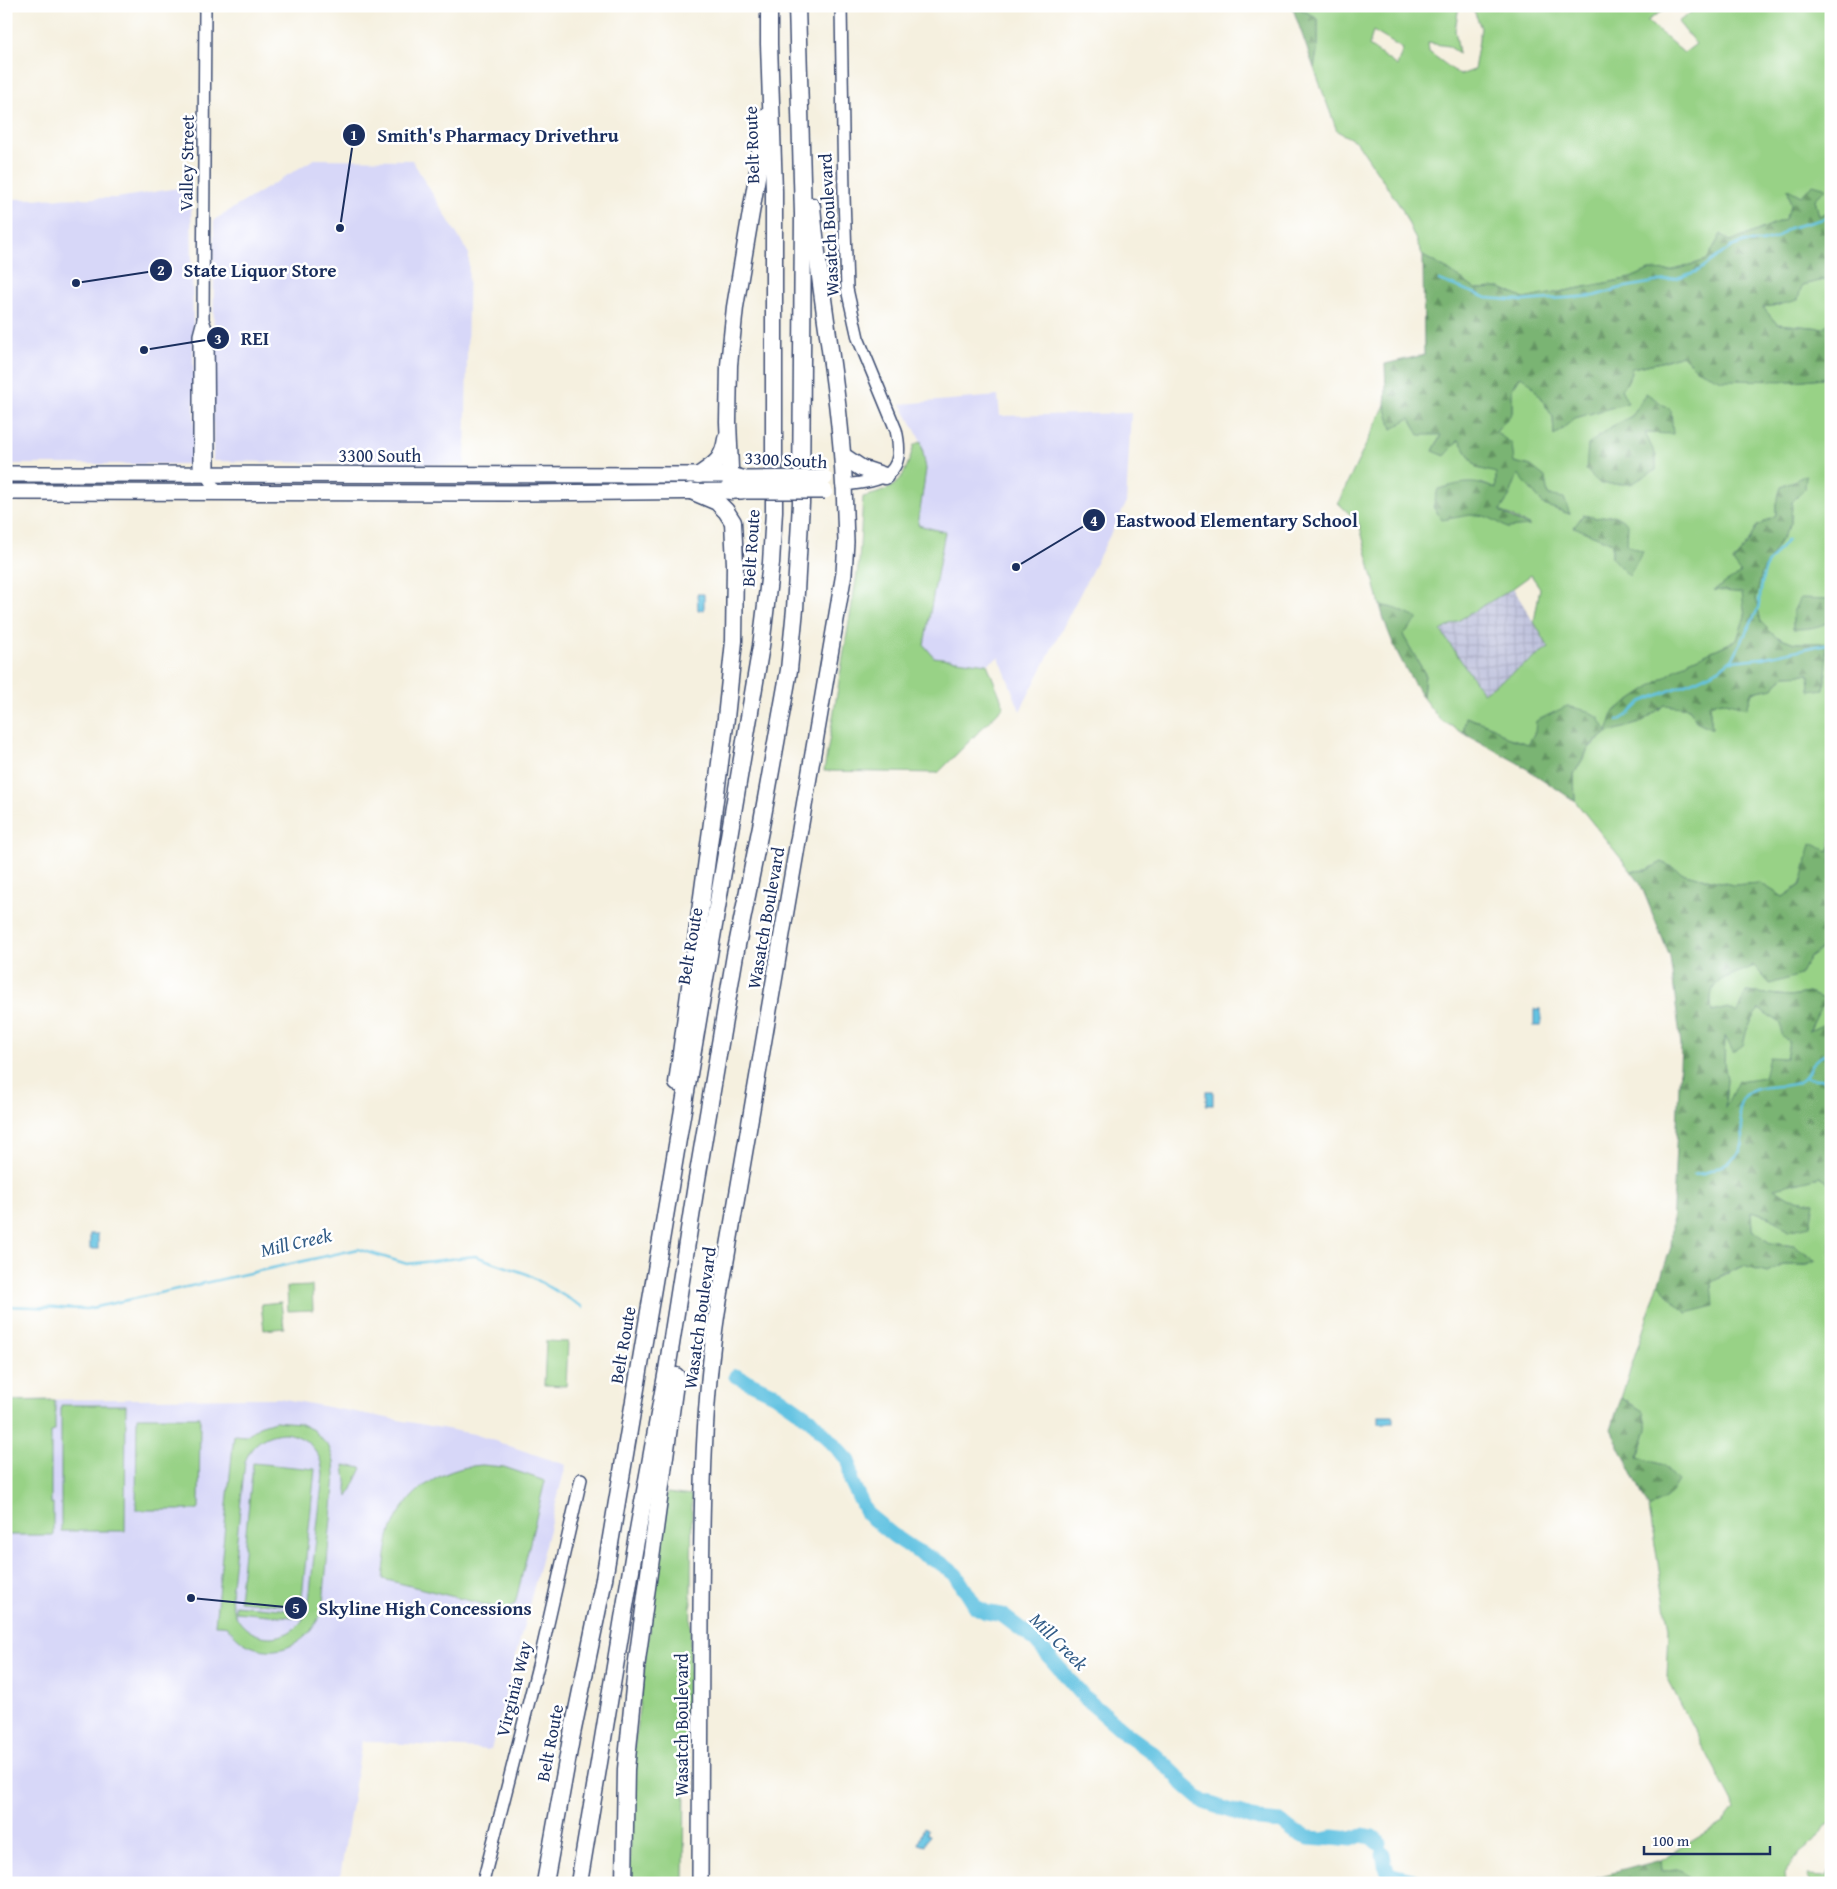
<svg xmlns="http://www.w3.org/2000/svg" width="1837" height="1889" viewBox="0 0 1837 1889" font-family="'Gentium Book Plus',serif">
<defs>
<pattern id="industrial-grid" width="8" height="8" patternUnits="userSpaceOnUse" patternTransform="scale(1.25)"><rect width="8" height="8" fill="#bfc2dd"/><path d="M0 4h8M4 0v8" fill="none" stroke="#a4a7c0"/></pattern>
<pattern id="forest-firs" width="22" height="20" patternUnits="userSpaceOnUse" patternTransform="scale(1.25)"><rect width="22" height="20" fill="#7ab473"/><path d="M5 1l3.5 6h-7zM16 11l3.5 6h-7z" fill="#639362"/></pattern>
</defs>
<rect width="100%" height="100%" fill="#fff"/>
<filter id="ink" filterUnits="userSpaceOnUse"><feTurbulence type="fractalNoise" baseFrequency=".02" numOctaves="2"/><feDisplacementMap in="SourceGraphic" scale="10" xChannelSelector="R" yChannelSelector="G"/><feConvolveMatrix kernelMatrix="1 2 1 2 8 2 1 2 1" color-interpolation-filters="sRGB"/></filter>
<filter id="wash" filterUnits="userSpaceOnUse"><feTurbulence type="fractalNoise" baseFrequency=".0096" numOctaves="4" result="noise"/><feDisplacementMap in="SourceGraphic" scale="20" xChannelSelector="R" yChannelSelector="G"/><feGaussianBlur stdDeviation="1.12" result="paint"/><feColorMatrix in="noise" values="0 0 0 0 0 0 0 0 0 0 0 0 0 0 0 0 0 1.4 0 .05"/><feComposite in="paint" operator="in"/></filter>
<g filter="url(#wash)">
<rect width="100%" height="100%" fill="#f5f0df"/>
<!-- built -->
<g fill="#d7d7f8">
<path d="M 314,159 L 412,160 L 469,254 L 465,465 L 213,461 L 214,220 Z"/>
<path d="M 184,187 L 191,195 L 195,464 L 6,464 L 6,199 L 117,198 Z"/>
<path d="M 998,396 L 1000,416 L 1131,413 L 1126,504 L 1020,711 L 999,657 L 987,664 L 934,657 L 924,645 L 945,533 L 918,525 L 926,469 L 921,441 L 901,404 Z"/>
<path d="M 279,1398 L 474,1434 L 566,1465 L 491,1750 L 362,1741 L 339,1883 L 6,1883 L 6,1400 Z"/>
</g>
<!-- industrial -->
<path fill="url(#industrial-grid)" d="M 1513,588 L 1549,648 L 1482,693 L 1441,631 Z"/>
<!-- green -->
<g fill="#98d286" stroke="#5a8072" fill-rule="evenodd">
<path d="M 1296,6 L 1459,6 L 1455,30 L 1459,53 L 1448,46 L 1428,43 L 1429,52 L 1460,75 L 1474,70 L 1481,28 L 1472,6 L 1670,6 L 1647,21 L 1684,53 L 1696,44 L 1678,22 L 1694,10 L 1707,6 L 1831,6 L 1831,210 L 1819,216 L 1815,199 L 1826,188 L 1801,196 L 1788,190 L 1791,206 L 1785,219 L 1731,242 L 1721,234 L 1707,260 L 1670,271 L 1649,270 L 1631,278 L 1524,299 L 1501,288 L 1475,289 L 1448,270 L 1423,256 L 1402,209 L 1357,142 L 1337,131 L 1314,68 L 1318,46 L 1318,19 ZM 1373,31 L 1403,49 L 1397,66 L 1369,46 Z"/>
<path d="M 1831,276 L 1831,321 L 1823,328 L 1777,324 L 1762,307 L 1779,305 L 1802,285 L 1824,280 Z"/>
<path d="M 1682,355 L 1696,369 L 1758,379 L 1795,381 L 1831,377 L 1831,599 L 1817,599 L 1793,612 L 1793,629 L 1825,624 L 1831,620 L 1831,845 L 1828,852 L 1806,869 L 1800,885 L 1783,897 L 1760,883 L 1733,885 L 1685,874 L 1662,862 L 1647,870 L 1631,871 L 1575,801 L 1574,774 L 1590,747 L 1607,733 L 1535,732 L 1528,744 L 1506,737 L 1494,727 L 1466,717 L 1463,733 L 1439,719 L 1423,698 L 1425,674 L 1403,635 L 1397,609 L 1380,605 L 1359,523 L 1338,503 L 1385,405 L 1392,429 L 1410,417 L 1441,435 L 1433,451 L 1459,440 L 1477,468 L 1496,472 L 1496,489 L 1481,483 L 1479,514 L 1492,518 L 1507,528 L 1529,525 L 1500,511 L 1510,495 L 1518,473 L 1544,505 L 1569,514 L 1548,495 L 1531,466 L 1514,462 L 1496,432 L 1512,413 L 1512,389 L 1521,375 L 1532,385 L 1553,417 L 1554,436 L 1575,418 L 1627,403 L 1621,389 L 1628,382 L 1632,368 L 1661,362 ZM 1646,393 L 1673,433 L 1644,433 L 1656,456 L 1611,427 L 1632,416 ZM 1805,489 L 1792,502 L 1791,523 L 1762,572 L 1756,599 L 1761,622 L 1775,636 L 1795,643 L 1825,643 L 1810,674 L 1785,675 L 1773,688 L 1752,692 L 1747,707 L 1722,701 L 1709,705 L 1712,728 L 1696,721 L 1690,708 L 1665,705 L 1640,723 L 1607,732 L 1614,711 L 1689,661 L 1737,640 L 1745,616 L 1743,592 L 1714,590 L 1742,573 L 1733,562 L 1748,543 L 1756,527 L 1776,515 L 1776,503 ZM 1583,515 L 1596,518 L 1627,545 L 1629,575 L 1612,558 L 1612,543 L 1575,527 ZM 1531,575 L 1540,588 L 1534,622 L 1549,648 L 1483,693 L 1441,631 L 1513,588 Z"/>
<path d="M 921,441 L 926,469 L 918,525 L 945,532 L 924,645 L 934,657 L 987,664 L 1004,706 L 938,773 L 824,771 L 859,562 L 863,497 C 900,488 903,481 914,445 Z"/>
<path d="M 1831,942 L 1831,1021 L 1809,1032 L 1818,1013 L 1827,1000 L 1808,993 L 1790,996 L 1746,992 L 1737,1013 L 1728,1008 L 1712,1012 L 1710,994 L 1717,981 L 1754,966 L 1800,975 L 1809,958 Z"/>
<path d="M 1759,1009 L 1781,1023 L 1789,1042 L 1786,1058 L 1725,1109 L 1727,1079 L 1724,1063 L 1725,1034 L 1743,1045 L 1747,1029 Z"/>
<path d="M 1820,1177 L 1831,1184 L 1831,1824 L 1827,1825 L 1819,1838 L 1800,1853 L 1785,1873 L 1786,1883 L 1698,1883 L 1693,1881 L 1681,1869 L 1662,1870 L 1661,1860 L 1725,1821 L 1735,1808 L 1667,1678 L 1669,1629 L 1649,1509 L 1668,1497 L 1663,1465 L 1638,1457 L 1647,1429 L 1643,1411 L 1621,1398 L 1659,1282 L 1677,1305 L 1711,1281 L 1744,1266 L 1767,1273 L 1783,1265 L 1803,1265 L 1816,1261 L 1794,1246 L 1771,1243 L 1752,1230 L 1751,1211 L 1771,1217 L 1788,1231 L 1814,1202 L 1790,1198 L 1773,1188 Z"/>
<path d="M 312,1286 L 313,1310 L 288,1311 L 287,1287 Z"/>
<path d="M 281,1302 L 284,1328 L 264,1330 L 261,1304 Z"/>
<path d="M 546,1341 L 568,1342 L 566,1386 L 544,1385 Z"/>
<path d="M 55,1400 L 55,1431 L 51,1432 L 51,1504 L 53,1504 L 53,1535 L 6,1535 L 6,1401 Z"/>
<path d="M 61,1405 L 126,1405 L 125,1531 L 61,1531 Z"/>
<path d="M 137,1417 L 200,1417 L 199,1508 L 197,1510 L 136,1510 Z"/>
<path d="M 275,1421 L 299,1423 L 313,1430 L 329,1447 L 334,1461 L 335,1476 L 323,1604 C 317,1637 284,1660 250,1646 C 243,1643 237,1638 232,1632 C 231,1632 227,1627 227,1626 C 224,1625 218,1625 215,1625 L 234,1435 L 246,1436 L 259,1426 ZM 284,1433 C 307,1435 322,1452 323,1475 L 308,1610 C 290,1653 232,1642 231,1595 L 245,1462 C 251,1444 265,1434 284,1433 Z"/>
<path d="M 253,1463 L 315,1469 L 301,1607 L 239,1601 Z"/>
<path d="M 344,1465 L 362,1468 L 348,1497 Z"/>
<path d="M 482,1465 L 504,1467 L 545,1481 L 515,1604 L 506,1610 L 383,1579 C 385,1565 386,1551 389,1537 C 401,1494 440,1468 482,1465 Z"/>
<path d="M 667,1493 L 692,1496 L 690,1679 L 685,1769 L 684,1883 L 629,1883 L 631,1770 Z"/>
<path d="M 235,1605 L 303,1611 L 303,1618 L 235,1612 Z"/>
<path d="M 1831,1866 L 1831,1883 L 1812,1883 L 1808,1875 L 1827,1876 Z"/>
</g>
<!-- forest -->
<g fill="url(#forest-firs)" stroke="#4a7268" fill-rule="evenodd">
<path d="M 1292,6 L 1296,6 L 1318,19 L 1318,46 L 1314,68 Z"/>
<path d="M 1813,184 L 1827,188 L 1815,199 L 1819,216 L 1831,210 L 1831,276 L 1824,280 L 1802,285 L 1798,300 L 1779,305 L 1763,307 L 1777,324 L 1823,328 L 1831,321 L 1831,377 L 1795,381 L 1721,380 L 1696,369 L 1682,355 L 1661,362 L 1632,368 L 1628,382 L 1621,389 L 1628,403 L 1575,418 L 1554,436 L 1553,417 L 1532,385 L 1521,376 L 1512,389 L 1512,413 L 1496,432 L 1512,444 L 1514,462 L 1531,466 L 1545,477 L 1548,495 L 1564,498 L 1570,514 L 1544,505 L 1518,474 L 1510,495 L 1500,511 L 1513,519 L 1530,526 L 1507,528 C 1479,509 1474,515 1442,520 L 1433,507 L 1438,489 C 1462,483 1472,479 1496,489 L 1496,473 L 1477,468 L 1459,440 L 1445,456 L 1433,451 L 1441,435 L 1419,435 L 1410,418 L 1392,429 L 1385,405 L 1386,390 L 1385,364 L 1424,355 L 1423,256 L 1448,270 L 1475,289 L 1501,288 L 1524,299 L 1631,278 L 1649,270 L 1670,271 L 1707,260 L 1721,234 L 1731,242 L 1785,219 L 1791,206 L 1788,189 L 1801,196 Z"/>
<path d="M 1646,393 L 1671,410 L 1673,434 L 1645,433 L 1656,456 L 1656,470 L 1631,484 L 1600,484 L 1586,470 L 1588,445 L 1611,427 L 1632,416 Z"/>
<path d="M 1806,475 L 1805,489 L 1792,502 L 1791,523 L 1762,572 L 1756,599 L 1761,622 L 1775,636 L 1795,643 L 1825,643 L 1827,665 L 1824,689 L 1810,691 L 1809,674 L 1785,675 L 1773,688 L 1752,692 L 1747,708 L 1722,701 L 1709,705 L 1712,729 L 1696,721 L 1689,708 L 1665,705 L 1640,723 L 1607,733 L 1590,746 L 1574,774 L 1575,801 L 1518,763 L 1463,733 L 1466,717 L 1494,727 L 1506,737 L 1528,744 L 1535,732 L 1536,721 L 1567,706 L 1588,711 L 1599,718 L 1607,732 L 1614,711 L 1689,661 L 1737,640 L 1745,616 L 1742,593 L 1714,590 L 1741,573 L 1733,562 L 1748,543 L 1756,527 L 1776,515 L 1776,503 L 1781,487 Z"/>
<path d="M 1583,515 L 1596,518 L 1614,515 L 1628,523 L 1627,545 L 1643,551 L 1629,576 L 1612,558 L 1612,543 L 1574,527 Z"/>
<path d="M 1800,598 L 1831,599 L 1831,620 C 1820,628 1806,629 1793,629 L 1793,612 Z"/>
<path d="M 1380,605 L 1397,609 L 1418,619 L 1403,635 L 1425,674 L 1423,698 C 1404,667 1389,641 1380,605 Z"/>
<path d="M 1811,843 L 1828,851 L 1831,845 L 1831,942 L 1809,958 L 1800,975 L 1770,984 L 1754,966 C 1727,979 1706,976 1712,1012 L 1728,1008 L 1737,1013 L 1746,992 L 1790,996 L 1808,993 L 1828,1000 L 1818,1013 L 1809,1031 L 1831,1021 L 1831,1184 L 1820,1177 L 1774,1188 L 1790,1198 L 1814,1202 L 1810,1226 L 1788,1231 L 1771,1217 L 1751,1211 L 1752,1230 L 1771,1243 L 1794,1246 L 1816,1261 L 1803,1265 L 1783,1265 L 1767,1273 L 1744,1266 L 1726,1273 L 1712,1281 L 1714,1306 L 1687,1313 L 1677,1305 L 1659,1282 L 1671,1247 L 1681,1045 L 1670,957 L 1640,883 L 1631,871 L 1647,870 L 1662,862 L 1685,874 L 1733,885 L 1760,883 L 1783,897 L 1801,885 ZM 1759,1009 L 1781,1023 L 1781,1035 L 1789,1042 L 1786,1058 L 1769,1057 L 1764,1077 L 1738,1081 L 1725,1108 L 1727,1079 L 1724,1063 L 1725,1036 L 1733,1052 L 1743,1045 L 1747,1029 Z"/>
<path d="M 1621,1398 L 1643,1411 L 1647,1429 L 1638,1457 L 1663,1465 L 1678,1481 L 1668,1497 L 1649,1509 L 1611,1429 Z"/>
<path d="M 1661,1860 L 1662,1870 L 1681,1869 L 1693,1881 L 1698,1883 L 1593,1883 L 1590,1879 Z"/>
</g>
<!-- water -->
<g fill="#64c3e2" stroke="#4079a0">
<path d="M 697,594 L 704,594 L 704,610 L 698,610 Z"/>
<rect x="1534" y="1009" width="7" height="17"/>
<rect x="1206" y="1091" width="7" height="14"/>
<rect x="90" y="1234" width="8" height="15"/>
<rect x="1379" y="1416" width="14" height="7"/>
<path d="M 924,1827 L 927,1829 L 926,1834 L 929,1835 L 925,1846 L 918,1844 Z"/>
</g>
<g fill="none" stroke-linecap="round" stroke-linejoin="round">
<!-- stream -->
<g stroke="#64c3e2" stroke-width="2.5">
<path d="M 1439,280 L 1487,298 L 1523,301 L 1594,296 L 1621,288 L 1677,278 L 1698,271 L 1731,247 L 1745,242 L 1762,242 L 1776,238 L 1789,228 L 1831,217"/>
<path d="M 1731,661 L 1762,658 L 1831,643"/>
<path d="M 1618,721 L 1629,714 L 1641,702 L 1696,680 L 1719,669 L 1733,658 L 1758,609 L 1763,577 L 1767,564 L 1787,540"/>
<path d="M 1805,1078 L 1831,1080"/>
<path d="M 1694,1175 C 1705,1174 1713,1170 1723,1165 C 1765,1145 1725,1113 1746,1095 C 1761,1082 1786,1090 1801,1081 C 1808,1077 1808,1070 1811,1065 C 1816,1058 1824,1055 1831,1052"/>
<path d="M 6,1306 L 87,1309 L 358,1249 L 407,1264 L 475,1256 L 527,1274 L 583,1307"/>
</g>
<!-- river -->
<g stroke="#64c3e2" stroke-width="15">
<path d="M 736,1376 L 776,1395 L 810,1419 L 849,1461 L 851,1481 L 867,1514 L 894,1536 L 915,1550 L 942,1564 L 956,1575 L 976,1607 L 986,1612 L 1002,1615 L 1034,1639 L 1085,1698 L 1128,1735 L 1153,1753 L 1177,1776 L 1183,1784 L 1204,1802 L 1259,1820 L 1281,1822 L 1294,1832 L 1309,1838 L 1323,1839 L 1332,1837 L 1352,1839 L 1361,1835 L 1372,1837 L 1379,1843"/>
<path d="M 1383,1854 L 1385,1865 L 1389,1874 C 1400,1878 1410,1878 1420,1883"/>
</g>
</g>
</g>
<g filter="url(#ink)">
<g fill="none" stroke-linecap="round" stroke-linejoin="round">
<defs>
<g id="tertiary">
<path d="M 205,6 L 203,320 L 199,335 L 199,465 L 218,493"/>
<path d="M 841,6 L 844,196 L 847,289 L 858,338 L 896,430 C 907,476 883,481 844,485"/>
<path d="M 203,320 L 208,334 L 209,465 L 204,474"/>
<path d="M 484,1883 L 484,1878 L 542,1650 L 581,1479"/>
</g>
<g id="primary">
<path d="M 6,474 L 731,475 L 746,479"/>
<path d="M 6,492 L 520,493 L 742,491"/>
<path d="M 700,1883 C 700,1792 701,1701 701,1610 C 702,1511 702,1412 717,1313 L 844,573 L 846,542 L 844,485"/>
</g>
<g id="motorway">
<path d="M 812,206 C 820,299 840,392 844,485"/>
<path d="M 843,456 L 861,468 L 885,476"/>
<path d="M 699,475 C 715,464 723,460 726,439"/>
<path d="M 731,491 L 728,422 L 729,365 L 735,307 L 758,171 L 763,118"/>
<path d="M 677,1083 L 726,718 L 734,641 L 735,564 L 733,522 L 726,511 L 717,502 L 691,491"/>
<path d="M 545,1883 L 571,1739 L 604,1579 L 761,646 L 771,563 L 774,511 L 774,191 L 769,44 L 769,6"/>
<path d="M 579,1883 L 634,1552 L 667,1370 L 696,1185 L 735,955 L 762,821 L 789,670 L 795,609 L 801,503 L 803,214 L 797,6"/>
<path d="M 624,1883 L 626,1769 L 636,1668 L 676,1376"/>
</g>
</defs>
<!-- tertiary casing -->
<use href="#tertiary" stroke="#3c4c71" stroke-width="14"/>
<!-- primary casing -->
<use href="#primary" stroke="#3c4c71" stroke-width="18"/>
<!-- motorway casing -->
<use href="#motorway" stroke="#3c4c71" stroke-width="19"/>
<!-- tertiary -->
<use href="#tertiary" stroke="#fff" stroke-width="11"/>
<!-- primary -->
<use href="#primary" stroke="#fff" stroke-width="15"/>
<!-- motorway -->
<use href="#motorway" stroke="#fff" stroke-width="16"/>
<defs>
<g id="primary-bridge">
<path d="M 746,479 L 825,478"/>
<path d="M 746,491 L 825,491"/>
</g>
</defs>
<!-- primary-bridge casing -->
<use href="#primary-bridge" stroke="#3c4c71" stroke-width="18" stroke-linecap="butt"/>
<!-- primary-bridge -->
<use href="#primary-bridge" stroke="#fff" stroke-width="15"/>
</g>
</g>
<g text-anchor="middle" stroke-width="5" stroke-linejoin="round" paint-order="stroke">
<!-- street labels -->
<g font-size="18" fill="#1b2f5e" stroke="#fff">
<text transform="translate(752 145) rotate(-92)" y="6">Belt Route</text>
<text transform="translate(187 163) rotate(-89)" y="6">Valley Street</text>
<text transform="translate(829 225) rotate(-93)" y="6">Wasatch Boulevard</text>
<text x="380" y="462">3300 South</text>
<text transform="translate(786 460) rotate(3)" y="6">3300 South</text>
<text transform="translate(751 548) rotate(-86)" y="6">Belt Route</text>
<text transform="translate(766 918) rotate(-80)" y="6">Wasatch Boulevard</text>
<text transform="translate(690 946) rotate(-80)" y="6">Belt Route</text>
<text transform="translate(700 1318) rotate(-82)" y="6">Wasatch Boulevard</text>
<text transform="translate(623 1345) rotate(-80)" y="6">Belt Route</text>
<text transform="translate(514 1689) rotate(-76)" y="6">Virginia Way</text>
<text transform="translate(682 1725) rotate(-90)" y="6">Wasatch Boulevard</text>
<text transform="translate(550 1743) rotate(-79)" y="6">Belt Route</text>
</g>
<!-- water labels -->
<g font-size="19" font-style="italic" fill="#315b86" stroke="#fff">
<text transform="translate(296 1242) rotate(-13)" y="7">Mill Creek</text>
<text transform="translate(1059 1641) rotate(45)" y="7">Mill Creek</text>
</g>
</g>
<!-- callouts -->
<path fill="none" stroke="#1b2f5e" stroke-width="2" d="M340 228L354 135M76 283L161 270M144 350L218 338M1016 567L1094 520M191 1598L296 1608"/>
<g fill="#1b2f5e" stroke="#fff" stroke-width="2">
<circle cx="340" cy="228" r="5"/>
<circle cx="76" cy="283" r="5"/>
<circle cx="144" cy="350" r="5"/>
<circle cx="1016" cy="567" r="5"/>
<circle cx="191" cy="1598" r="5"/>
<circle cx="354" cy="135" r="12"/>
<circle cx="161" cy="270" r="12"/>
<circle cx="218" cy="338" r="12"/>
<circle cx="1094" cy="520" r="12"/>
<circle cx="296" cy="1608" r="12"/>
</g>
<g font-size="15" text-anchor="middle" font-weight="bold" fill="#fff">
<text x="354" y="140">1</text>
<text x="161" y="275">2</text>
<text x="218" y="344">3</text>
<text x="1094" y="526">4</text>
<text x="296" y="1613">5</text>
</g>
<g font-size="19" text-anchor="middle" font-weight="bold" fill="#1b2f5e" stroke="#fff" stroke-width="5" stroke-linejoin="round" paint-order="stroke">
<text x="498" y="142">Smith's Pharmacy Drivethru</text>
<text x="260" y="277">State Liquor Store</text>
<text x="255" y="345">REI</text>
<text x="1237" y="527">Eastwood Elementary School</text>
<text x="425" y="1615">Skyline High Concessions</text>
</g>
<!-- margin -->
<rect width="1837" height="1889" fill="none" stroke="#fff" stroke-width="25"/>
<!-- scale -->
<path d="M1644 1846v8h126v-8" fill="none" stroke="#1b2f5e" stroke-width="2.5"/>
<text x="1652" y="1846" font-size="15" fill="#1b2f5e" stroke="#ffffff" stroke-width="4" paint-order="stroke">100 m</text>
</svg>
